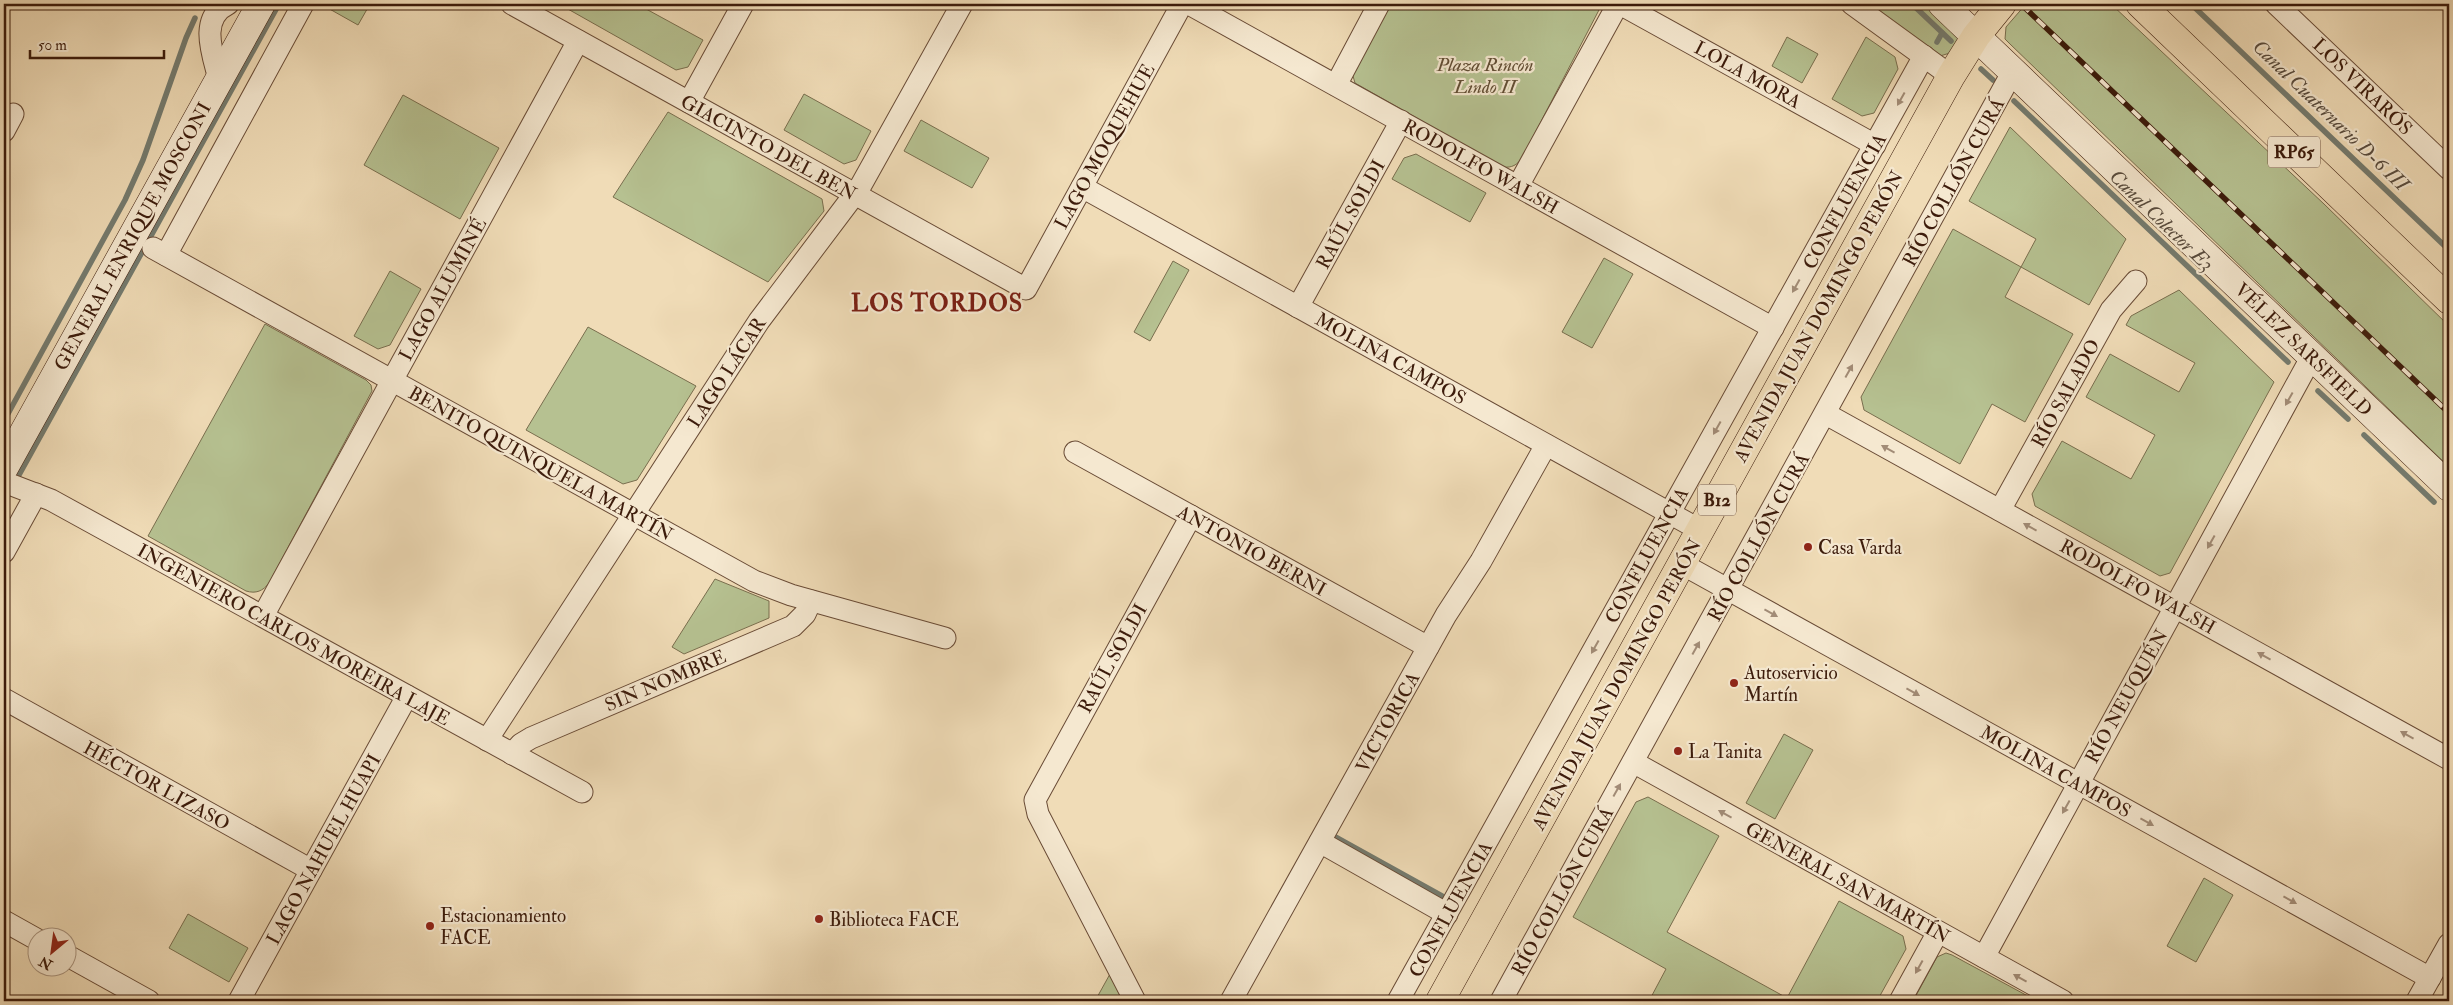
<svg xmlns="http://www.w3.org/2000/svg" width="2453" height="1005" viewBox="0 0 2453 1005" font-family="'IM FELL Double Pica',serif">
<rect width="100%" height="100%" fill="#f0dcb7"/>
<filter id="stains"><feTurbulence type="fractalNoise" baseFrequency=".004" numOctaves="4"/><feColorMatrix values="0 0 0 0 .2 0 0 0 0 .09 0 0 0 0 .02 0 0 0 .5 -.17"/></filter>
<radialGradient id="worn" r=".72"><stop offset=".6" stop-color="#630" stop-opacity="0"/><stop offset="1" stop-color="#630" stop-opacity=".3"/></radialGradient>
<!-- green -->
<g fill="#b6c191" stroke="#796e4e">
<path d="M 328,4 L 370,4 L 358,25 L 326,7 Z"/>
<path d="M 559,4 L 637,4 L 703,40 L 688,67 L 676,70 Z"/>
<path d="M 1391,4 L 1598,4 L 1600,8 L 1522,158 C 1517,165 1512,168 1503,167 L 1355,83 L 1353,76 L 1355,69 Z"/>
<path d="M 1867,4 L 1932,4 L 1959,37 L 1950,53 L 1940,56 Z"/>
<path d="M 2026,4 L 2111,4 L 2324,204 L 2449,326 L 2449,467 L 2010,44 L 2005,39 L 2006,27 Z"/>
<path d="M 1787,37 L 1818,54 L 1802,83 L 1772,66 Z"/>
<path d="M 1866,37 L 1895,57 L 1898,69 L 1874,113 L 1862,116 L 1832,99 Z"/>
<path d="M 804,94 L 871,131 L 856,160 L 844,164 L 784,130 Z"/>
<path d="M 403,95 L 499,148 L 460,219 L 364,165 Z"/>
<path d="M 668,112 L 822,199 L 824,211 L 768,282 L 613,197 Z"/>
<path d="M 921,120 L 989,158 L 972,188 L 904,151 Z"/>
<path d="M 2010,127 L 2126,239 L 2089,305 L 2021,267 L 2005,297 L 2073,334 L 2025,422 L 1992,404 L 1960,464 L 1864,410 L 1861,397 L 1953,229 L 2021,267 L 2036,239 L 1969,201 Z"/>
<path d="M 1416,154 L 1486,193 L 1470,222 L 1392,179 L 1404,158 Z"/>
<path d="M 1604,258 L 1633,274 L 1592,348 L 1562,332 Z"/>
<path d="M 1173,261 L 1189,270 L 1150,341 L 1134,332 Z"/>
<path d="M 390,271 L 421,289 L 390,345 L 378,349 L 354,336 Z"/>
<path d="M 2179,290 L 2274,382 L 2170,573 L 2160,576 L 2035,506 L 2032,494 L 2062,441 L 2131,479 L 2155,435 L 2086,397 L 2110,354 L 2179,392 L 2195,363 L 2126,325 L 2131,316 Z"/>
<path d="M 265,324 L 366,380 L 371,385 L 372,391 L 269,583 C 263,591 256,594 246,591 L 148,536 Z"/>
<path d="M 588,327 L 696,386 L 637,480 L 623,484 L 526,430 Z"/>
<path d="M 715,579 L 769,601 L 769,618 L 684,654 L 672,647 Z"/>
<path d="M 1784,734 L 1813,750 L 1775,819 L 1746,803 Z"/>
<path d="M 1648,797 L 1719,836 L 1667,932 L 1787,998 L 1839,901 L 1903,936 L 1906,949 L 1877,1001 L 1649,1001 L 1666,969 L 1573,917 L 1636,802 Z"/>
<path d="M 2204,878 L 2233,895 L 2196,962 L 2167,946 Z"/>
<path d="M 188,914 L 248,948 L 229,982 L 169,948 Z"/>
<path d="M 1946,953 L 1952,955 L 2037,1001 L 1913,1001 L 1937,957 Z"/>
<path d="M 1110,974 L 1124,1001 L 1095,1001 Z"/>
</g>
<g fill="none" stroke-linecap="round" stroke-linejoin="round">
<!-- stream -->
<g stroke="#747b6f" stroke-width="5.5">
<path d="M 1912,4 L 1951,41"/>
<path d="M 2191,4 L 2449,250"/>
<path d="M 1937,42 L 1942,33"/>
<path d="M 1981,69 L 1993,80"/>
<path d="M 2014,101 L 2288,362"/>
<path d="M 2318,391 L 2348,419"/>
<path d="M 4,421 L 125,200 L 143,160 L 186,38 L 195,18"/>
<path d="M 2364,435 L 2434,502"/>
<path d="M 19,475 L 279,4"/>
<path d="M 4,503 L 7,497"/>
<path d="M 1330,834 L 1442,896"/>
</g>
<defs>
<g id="street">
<path d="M 512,4 L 1026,289 L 1182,4"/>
<path d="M 1189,4 L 1773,328"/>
<path d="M 1620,4 L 1875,145"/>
<path d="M 1852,4 L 1951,76"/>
<path d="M 2276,4 L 2449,169"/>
<path d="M 219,79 C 213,55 198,18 228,4"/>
<path d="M 1336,85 L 1379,4"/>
<path d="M 689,102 L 743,4"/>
<path d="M 4,131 L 13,114"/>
<path d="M 1518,186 L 1618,4"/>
<path d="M 1082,187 L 1700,530"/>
<path d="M 153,248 L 754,581 L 791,595 L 945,638"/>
<path d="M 166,255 L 303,4"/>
<path d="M 1298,307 L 1401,121"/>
<path d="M 1826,414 L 2449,759"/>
<path d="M 1075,452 L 1428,647"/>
<path d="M 4,482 L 51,500 L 582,792"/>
<path d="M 2000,510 L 2111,310 L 2136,281"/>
<path d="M 4,552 L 36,494"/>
<path d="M 1682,564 L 2430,978"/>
<path d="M 263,616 L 578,41"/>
<path d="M 4,699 L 311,870"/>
<path d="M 487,740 L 759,321 L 860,187 L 962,4"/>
<path d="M 512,754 L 521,744 L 531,738 L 793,626 L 805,614 L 811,601"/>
<path d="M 1633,762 L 2063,1001"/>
<path d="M 1320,842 L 1447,914"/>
<path d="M 4,921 L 38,940"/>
<path d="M 68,956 L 149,1001"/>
<path d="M 1984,957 L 2312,356"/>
<path d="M 239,1001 L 407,696"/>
<path d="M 1135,1001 L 1038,814 L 1035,800 L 1191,516"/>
<path d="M 1231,1001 L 1446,615 L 1481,561 L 1546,445"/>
<path d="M 1398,1001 L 1924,56"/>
<path d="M 1501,1001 L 2013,71"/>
<path d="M 1900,1001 L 1938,932"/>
<path d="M 2417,1001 L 2449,944"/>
</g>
<g id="secondary">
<path d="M 1942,4 L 2449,487"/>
<path d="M 4,468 L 261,4"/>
</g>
<g id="primary">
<path d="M 2140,4 L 2449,300"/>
<path d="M 1440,1001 L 1951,76 L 1976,36 L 2002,4"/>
</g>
</defs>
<!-- street casing -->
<use href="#street" stroke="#694b36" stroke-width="23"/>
<!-- secondary casing -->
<use href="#secondary" stroke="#3c1b0b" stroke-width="29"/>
<!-- primary casing -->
<use href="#primary" stroke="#3c1b0b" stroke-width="29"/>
<!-- street -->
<use href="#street" stroke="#f5e8d0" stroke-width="21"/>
<!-- secondary -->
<use href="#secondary" stroke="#f5e8d0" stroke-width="28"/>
<!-- primary -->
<use href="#primary" stroke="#f0dcb7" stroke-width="28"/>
<defs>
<path id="rail" d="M 2021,4 L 2449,413"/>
</defs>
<!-- rail casing -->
<use href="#rail" stroke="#3c1b0b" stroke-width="5.5"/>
<!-- rail -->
<use href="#rail" stroke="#f5e8d0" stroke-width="4" stroke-dasharray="11" stroke-linecap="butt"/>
</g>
<!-- one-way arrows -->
<defs><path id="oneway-solid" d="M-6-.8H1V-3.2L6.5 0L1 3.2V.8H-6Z" transform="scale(1.25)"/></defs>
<g fill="#a28c77">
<use href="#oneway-solid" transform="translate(1901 99) rotate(119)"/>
<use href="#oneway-solid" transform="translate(1796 286) rotate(119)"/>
<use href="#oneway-solid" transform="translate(1849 371) rotate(-61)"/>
<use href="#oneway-solid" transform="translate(2289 399) rotate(119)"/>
<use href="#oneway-solid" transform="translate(1717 428) rotate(119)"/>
<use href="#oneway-solid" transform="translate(1888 449) rotate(-151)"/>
<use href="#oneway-solid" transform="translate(2030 527) rotate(-151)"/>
<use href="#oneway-solid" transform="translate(2211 542) rotate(119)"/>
<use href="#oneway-solid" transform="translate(1771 613) rotate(29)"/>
<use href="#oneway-solid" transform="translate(1595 647) rotate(119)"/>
<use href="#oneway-solid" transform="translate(1696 648) rotate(-61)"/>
<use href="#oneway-solid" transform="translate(2264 656) rotate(-151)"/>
<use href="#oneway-solid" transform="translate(1913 692) rotate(29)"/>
<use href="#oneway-solid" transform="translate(2407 735) rotate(-151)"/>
<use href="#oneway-solid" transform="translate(1617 790) rotate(-61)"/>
<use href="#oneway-solid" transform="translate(2066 807) rotate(119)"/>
<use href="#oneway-solid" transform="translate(1725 814) rotate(-151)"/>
<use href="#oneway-solid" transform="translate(2147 822) rotate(29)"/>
<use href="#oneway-solid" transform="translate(2290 900) rotate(29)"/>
<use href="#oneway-solid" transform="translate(1919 967) rotate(119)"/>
<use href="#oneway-solid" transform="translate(2020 978) rotate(-151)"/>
</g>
<!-- markers -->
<g fill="#8f2418" stroke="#f5e8d0" stroke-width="2">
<circle cx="1808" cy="547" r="5"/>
<circle cx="1734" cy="683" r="5"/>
<circle cx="1678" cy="751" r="5"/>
<circle cx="819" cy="919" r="5"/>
<circle cx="430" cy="926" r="5"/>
</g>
<g text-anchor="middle" stroke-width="4.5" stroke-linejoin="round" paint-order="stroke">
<!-- shield labels -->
<g fill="#f5e8d0" stroke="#745846" stroke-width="1">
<rect x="2268" y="136.5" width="52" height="31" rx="4"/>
<rect x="1698" y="484.5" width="38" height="31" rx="4"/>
</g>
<g font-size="18" font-weight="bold" fill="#3c1b0b">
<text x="2294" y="158">RP65</text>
<text x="1717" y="506">B12</text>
</g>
<!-- park labels -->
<g font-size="19" font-style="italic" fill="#614d33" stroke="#f5e8d0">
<text x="1485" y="71">Plaza Rincón<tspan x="1485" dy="22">Lindo II</tspan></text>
</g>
<!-- street labels -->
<g font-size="19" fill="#3c1b0b" stroke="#f5e8d0">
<text transform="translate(1748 74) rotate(29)" y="7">LOLA MORA</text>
<text transform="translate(2363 86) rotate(44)" y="7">LOS VIRARÓS</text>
<text transform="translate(1104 146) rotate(-61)" y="7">LAGO MOQUEHUE</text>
<text transform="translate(769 147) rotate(29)" y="7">GIACINTO DEL BEN</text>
<text transform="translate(1481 166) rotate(29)" y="7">RODOLFO WALSH</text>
<text transform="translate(1953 182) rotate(-61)" y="7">RÍO COLLÓN CURÁ</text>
<text transform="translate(1844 201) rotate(-61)" y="7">CONFLUENCIA</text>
<text transform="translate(1350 214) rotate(-61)" y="7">RAÚL SOLDI</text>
<text transform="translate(132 236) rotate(-61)" y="7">GENERAL ENRIQUE MOSCONI</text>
<text transform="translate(442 289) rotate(-61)" y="7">LAGO ALUMINÉ</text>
<text transform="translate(1818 316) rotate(-61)" y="7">AVENIDA JUAN DOMINGO PERÓN</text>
<text transform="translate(2304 349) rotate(44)" y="7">VÉLEZ SARSFIELD</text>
<text transform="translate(1391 358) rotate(29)" y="7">MOLINA CAMPOS</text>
<text transform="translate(726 372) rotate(-57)" y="7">LAGO LÁCAR</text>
<text transform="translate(2065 393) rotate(-61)" y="7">RÍO SALADO</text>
<text transform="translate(541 463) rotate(29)" y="7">BENITO QUINQUELA MARTÍN</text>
<text transform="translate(1758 537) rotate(-61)" y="7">RÍO COLLÓN CURÁ</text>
<text transform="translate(1252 550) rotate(29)" y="7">ANTONIO BERNI</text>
<text transform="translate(1646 555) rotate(-61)" y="7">CONFLUENCIA</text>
<text transform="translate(2138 586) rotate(29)" y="7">RODOLFO WALSH</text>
<text transform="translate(294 634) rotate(29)" y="7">INGENIERO CARLOS MOREIRA LAJE</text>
<text transform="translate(1112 658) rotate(-61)" y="7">RAÚL SOLDI</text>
<text transform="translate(665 680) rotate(-23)" y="7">SIN NOMBRE</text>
<text transform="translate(1616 684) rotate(-61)" y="7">AVENIDA JUAN DOMINGO PERÓN</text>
<text transform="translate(2126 696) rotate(-61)" y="7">RÍO NEUQUÉN</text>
<text transform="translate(1387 722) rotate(-61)" y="7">VICTORICA</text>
<text transform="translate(2056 771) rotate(29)" y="7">MOLINA CAMPOS</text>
<text transform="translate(157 785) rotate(29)" y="7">HÉCTOR LIZASO</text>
<text transform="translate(323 849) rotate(-61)" y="7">LAGO NAHUEL HUAPI</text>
<text transform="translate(1848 882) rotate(29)" y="7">GENERAL SAN MARTÍN</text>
<text transform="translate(1562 891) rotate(-61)" y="7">RÍO COLLÓN CURÁ</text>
<text transform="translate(1450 909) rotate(-61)" y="7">CONFLUENCIA</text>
</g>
<!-- poi labels -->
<g font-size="19" fill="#3c1b0b" stroke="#f5e8d0" text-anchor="start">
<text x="1818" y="554">Casa Varda</text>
<text x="1744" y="679">Autoservicio<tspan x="1744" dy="22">Martín</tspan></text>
<text x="1688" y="758">La Tanita</text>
<text x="440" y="922">Estacionamiento<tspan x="440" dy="22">FACE</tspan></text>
<text x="829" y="926">Biblioteca FACE</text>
</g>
<!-- water labels -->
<g font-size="20" font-style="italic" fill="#584b3d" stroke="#f5e8d0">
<text transform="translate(2331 115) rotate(44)" y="7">Canal Cuaternario D-6 III</text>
<text transform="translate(2162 220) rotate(44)" y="7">Canal Colector E3</text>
</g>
<!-- district labels -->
<g font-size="24" font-weight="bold" letter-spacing="1" fill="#7a1f14" stroke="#f5e8d0">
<text x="937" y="311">LOS TORDOS</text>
</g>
</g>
<!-- margin -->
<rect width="2453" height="1005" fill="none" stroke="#f0dcb7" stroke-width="20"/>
<rect x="5" y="5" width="2443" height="995" fill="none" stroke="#3c1b0b" stroke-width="2.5"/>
<rect x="10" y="10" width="2433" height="985" fill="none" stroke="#3c1b0b"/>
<!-- north arrow -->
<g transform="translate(52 952) rotate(209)"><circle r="24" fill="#f5e8d0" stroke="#ab9681"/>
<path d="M0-4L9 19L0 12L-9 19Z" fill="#8f2418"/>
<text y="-8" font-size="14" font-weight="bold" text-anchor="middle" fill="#3c1b0b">N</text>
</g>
<!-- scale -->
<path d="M30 50v8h134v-8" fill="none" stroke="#3c1b0b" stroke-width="2.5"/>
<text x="38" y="50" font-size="15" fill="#3c1b0b" stroke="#f5e8d0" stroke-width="4" paint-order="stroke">50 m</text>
<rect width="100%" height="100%" filter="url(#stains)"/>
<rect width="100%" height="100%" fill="url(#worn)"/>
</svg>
